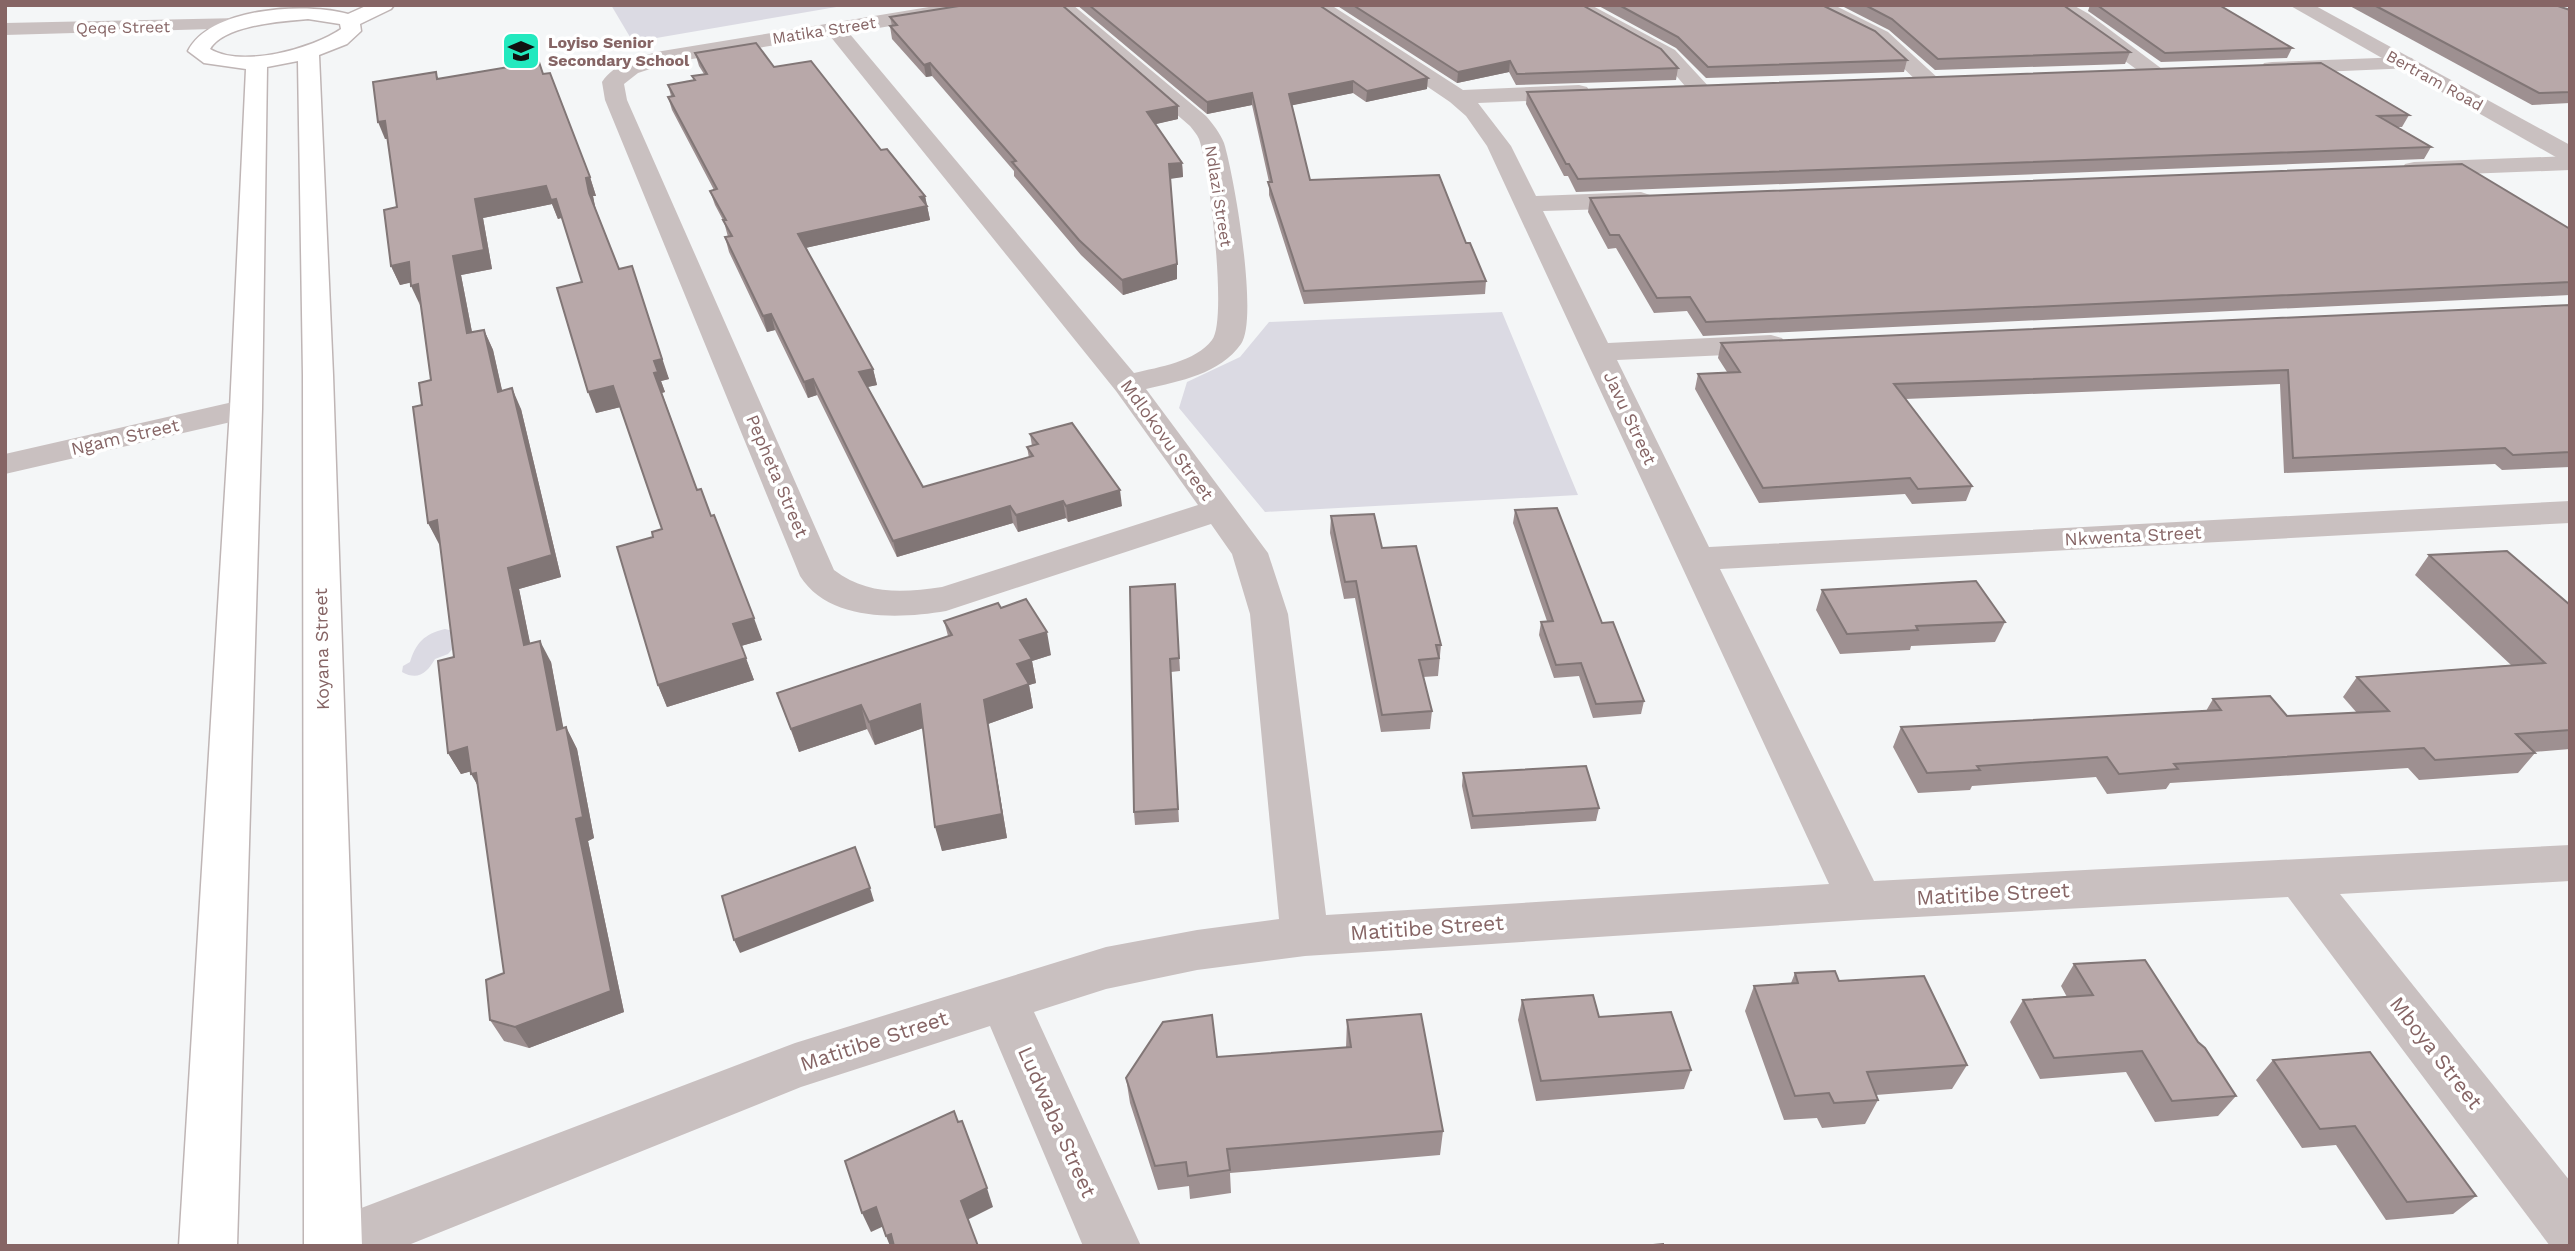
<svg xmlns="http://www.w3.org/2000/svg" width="2575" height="1251" viewBox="0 0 2575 1251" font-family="'Work Sans',sans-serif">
<rect width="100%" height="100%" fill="#f4f6f7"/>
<!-- green -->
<g fill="#dbdae3">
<path d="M 611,5 L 848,5 L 633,42 Z"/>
<path d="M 1502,312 L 1578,495 L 1265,512 L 1179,408 L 1187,382 L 1240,357 L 1269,322 Z"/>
<path d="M 445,629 L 453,631 L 456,645 L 448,654 L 435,659 C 427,673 418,681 402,672 L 403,666 L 410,662 C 416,643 424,634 445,629 Z"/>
</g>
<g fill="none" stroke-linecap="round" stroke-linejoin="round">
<defs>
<path id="secondary" d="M 368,5 L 394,5 L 391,9 L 360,24 L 361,31 L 347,44 L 319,55 L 333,375 L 362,1246 L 304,1246 L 303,375 L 298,61 L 267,67 L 262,409 L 237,1246 L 179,1246 L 230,409 L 246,69 L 204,63 L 188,51 C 210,7 307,2 348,14 ZM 308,19 L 340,24 L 341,29 C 312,49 242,68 210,49 C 224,25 283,21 308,19 Z"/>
</defs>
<!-- secondary casing -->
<use href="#secondary" stroke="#bfb5b5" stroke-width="3"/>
<!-- minor -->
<g fill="#c9c0c0" fill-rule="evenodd">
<path d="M 941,5 L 989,5 L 979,11 L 849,33 L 1134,373 C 1159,367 1195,362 1212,340 C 1228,321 1209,166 1199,139 C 1197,134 1193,130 1190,126 L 1051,5 L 1073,5 L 1206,116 C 1213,124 1220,133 1224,143 C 1234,175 1259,319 1241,344 C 1220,374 1180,381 1146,389 L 1268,553 L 1288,614 L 1326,915 L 1829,884 L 1487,146 L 1466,116 L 1450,102 L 1307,5 L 1331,5 L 1463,90 L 1579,85 L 1587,87 L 1590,92 L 1587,97 L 1579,99 L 1478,103 L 1511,146 L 1536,196 L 1641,192 L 1650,195 L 1654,200 L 1650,205 L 1641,208 L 1543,211 L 1608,343 L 1771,335 L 1782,338 L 1786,344 L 1782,350 L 1771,353 L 1617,360 L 1709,547 L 2570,501 L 2570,523 L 1720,569 L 1874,881 L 2570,845 L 2570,881 L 2340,894 L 2570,1181 L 2570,1246 L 2550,1246 L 2288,897 L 1860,920 L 1305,956 L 1197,970 L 1106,989 L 1034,1012 L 1141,1246 L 1083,1246 L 990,1026 L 801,1087 L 406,1246 L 305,1246 L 314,1226 L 795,1043 L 1106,947 L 1197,930 L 1279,919 L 1250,614 L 1232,554 L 1211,524 L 946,611 C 899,619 829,622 800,576 L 605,100 L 602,82 C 615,63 636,59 656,52 ZM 830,36 L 1116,391 L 1198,505 L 942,587 C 902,593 867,595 834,570 L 627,100 L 624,84 L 638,73 L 668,63 Z"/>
<path d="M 1566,5 L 1591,5 L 1675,50 L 1710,88 L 1707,93 L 1691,93 L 1661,58 Z"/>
<path d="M 1808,5 L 1834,5 L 1888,32 L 1940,80 L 1937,85 L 1921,85 L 1874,40 L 1811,9 Z"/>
<path d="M 2048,5 L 2073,5 L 2089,14 L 2166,72 L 2163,77 L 2147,77 Z"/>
<path d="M 2404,57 L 2412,58 L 2415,63 L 2412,68 L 2272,74 L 2264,73 L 2261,68 L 2264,63 L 2272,62 Z"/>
<path d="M 2570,156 L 2570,170 L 2414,176 L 2405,174 L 2402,169 L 2405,164 L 2414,162 Z"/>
<path d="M 246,399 L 257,402 L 262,409 L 257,416 L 5,474 L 5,454 Z"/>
</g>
<!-- tertiary -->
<g fill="#c9c0c0" fill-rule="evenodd">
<path d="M 2289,5 L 2314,5 L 2570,145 L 2570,162 L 2561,160 Z"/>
<path d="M 240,18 L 247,20 L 250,24 L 247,28 L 5,35 L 5,23 Z"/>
</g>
<!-- secondary -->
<use href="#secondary" fill="#fff" fill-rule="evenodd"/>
</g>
<!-- wall -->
<g fill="#9e9091">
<path d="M 1077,5 L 1319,5 L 1427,89 L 1366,102 L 1353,93 L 1292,105 L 1310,180 L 1466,243 L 1486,281 L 1485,294 L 1304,304 L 1269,195 L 1269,182 L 1252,105 L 1207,114 Z"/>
<path d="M 1336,5 L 1582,5 L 1678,68 L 1676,80 L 1516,85 L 1509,72 L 1457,83 Z"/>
<path d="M 1597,5 L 1822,5 L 1907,60 L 1904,72 L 1706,78 L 1676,48 Z"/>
<path d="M 1840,5 L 2063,5 L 2130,52 L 2125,64 L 1935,70 L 1889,30 Z"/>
<path d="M 2090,5 L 2219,5 L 2292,48 L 2287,58 L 2161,62 L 2088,11 Z"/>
<path d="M 2348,5 L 2555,5 L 2570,10 L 2570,103 L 2532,105 Z"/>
<path d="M 890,17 L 1178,119 L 1155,124 L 1182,163 L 1183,177 L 1170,178 L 1177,279 L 1123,295 L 1081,255 L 1014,176 L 1014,171 L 932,76 L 926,77 L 892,39 L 890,26 L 892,26 Z"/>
<path d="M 695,53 L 774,67 L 881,150 L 925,196 L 930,220 L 805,248 L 873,369 L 877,385 L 867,387 L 923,487 L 1029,458 L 1027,447 L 1032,446 L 1030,434 L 1122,506 L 1068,522 L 1066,518 L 1018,532 L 1013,523 L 897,557 L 817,395 L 808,398 L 775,330 L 767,332 L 729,252 L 725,237 L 728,237 L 724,222 L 715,205 L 710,191 L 714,190 L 672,110 L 668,97 L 671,96 L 668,85 L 694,81 L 692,76 L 704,74 L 699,66 Z"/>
<path d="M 436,72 L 438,79 L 543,74 L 590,177 L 596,196 L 593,196 L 595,207 L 619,269 L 669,379 L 661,381 L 665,392 L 662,393 L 697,490 L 762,640 L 741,646 L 754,680 L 667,707 L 658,685 L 653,537 L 662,529 L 620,407 L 596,413 L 582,282 L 562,218 L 558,219 L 552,204 L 483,218 L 492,269 L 461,275 L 472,332 L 484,330 L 493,350 L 502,391 L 521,409 L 561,577 L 519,589 L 530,644 L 551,662 L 563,728 L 566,727 L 577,749 L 594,838 L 588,841 L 624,1012 L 529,1048 L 504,1041 L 490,1020 L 504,973 L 478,787 L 471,771 L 461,774 L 448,753 L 454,657 L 440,544 L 428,523 L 422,405 L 431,380 L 421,305 L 411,282 L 400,285 L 391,266 L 397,207 L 388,139 L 385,139 Z"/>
<path d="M 1527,92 L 2409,115 L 2402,127 L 2397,127 L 2431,147 L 2424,159 L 1576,192 L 1568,176 L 1564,176 L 1526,104 Z"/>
<path d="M 1590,198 L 2570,229 L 2570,295 L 1703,336 L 1687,311 L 1654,313 L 1616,248 L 1608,249 L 1588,212 Z"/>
<path d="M 2570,305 L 2570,467 L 2502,470 L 2495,464 L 2284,473 L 2280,384 L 1905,399 L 1972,486 L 1966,501 L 1912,504 L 1905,494 L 1759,503 L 1695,389 L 1698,374 L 1727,372 L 1718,358 L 1721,343 Z"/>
<path d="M 1515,510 L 1602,623 L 1644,701 L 1641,714 L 1593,718 L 1579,676 L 1554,678 L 1539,635 L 1541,622 L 1547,621 L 1513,523 Z"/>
<path d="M 1331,516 L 1382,548 L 1441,645 L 1438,676 L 1423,677 L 1432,711 L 1430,729 L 1381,732 L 1355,598 L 1344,599 L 1330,533 Z"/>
<path d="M 2429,555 L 2570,605 L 2570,749 L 2534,752 L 2535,753 L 2518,773 L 2419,780 L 2408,768 L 2170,783 L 2166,789 L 2107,794 L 2096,777 L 1972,786 L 1970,790 L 1918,793 L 1893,747 L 1901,727 L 2206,711 L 2213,699 L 2287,716 L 2357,713 L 2343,697 L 2357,677 L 2511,665 L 2415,575 Z"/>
<path d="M 1175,584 L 1180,671 L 1171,672 L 1179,822 L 1135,825 L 1134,812 Z"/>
<path d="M 1822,590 L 2005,622 L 1995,642 L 1911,646 L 1910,650 L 1840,654 L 1816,610 Z"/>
<path d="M 1001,608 L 1051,655 L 1032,661 L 1036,683 L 1029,685 L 1033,708 L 988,724 L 1007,838 L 942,851 L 923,728 L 875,745 L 867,729 L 799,752 L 777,693 L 948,636 L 944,621 Z"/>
<path d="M 1463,773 L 1599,808 L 1596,821 L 1471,829 L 1462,786 Z"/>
<path d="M 2074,964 L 2198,1042 L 2236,1096 L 2218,1116 L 2155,1122 L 2126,1072 L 2040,1079 L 2010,1022 L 2023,1000 L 2067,997 L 2061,986 Z"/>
<path d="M 1795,973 L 1839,981 L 1967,1065 L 1952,1089 L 1876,1095 L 1878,1100 L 1865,1124 L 1822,1128 L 1817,1118 L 1784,1120 L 1745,1011 L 1754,986 L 1791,983 Z"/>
<path d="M 1522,1000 L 1599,1017 L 1691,1070 L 1684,1089 L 1536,1101 L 1518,1020 Z"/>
<path d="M 1347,1020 L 1443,1131 L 1440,1155 L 1230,1173 L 1231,1193 L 1190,1199 L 1189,1186 L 1158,1190 L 1130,1103 L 1126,1078 L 1217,1057 L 1346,1048 Z"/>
<path d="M 2273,1060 L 2476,1196 L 2453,1214 L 2386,1220 L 2336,1145 L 2302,1148 L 2256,1080 Z"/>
</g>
<!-- shaded-wall -->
<g fill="#817676">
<path d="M 1510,61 L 1509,72 L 1457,83 L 1458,72 Z"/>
<path d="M 930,63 L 932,76 L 926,77 L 924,65 Z"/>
<path d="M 1428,78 L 1427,89 L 1366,102 L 1367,91 Z"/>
<path d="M 1353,81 L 1353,93 L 1289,106 L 1289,94 Z"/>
<path d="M 1252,93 L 1252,105 L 1207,114 L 1207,102 Z"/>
<path d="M 1178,106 L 1178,119 L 1148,126 L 1147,112 Z"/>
<path d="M 385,121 L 393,138 L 385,139 L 378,122 Z"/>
<path d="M 1182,163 L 1183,177 L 1170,179 L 1169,164 Z"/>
<path d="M 590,177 L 596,196 L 593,196 L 596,211 L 589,193 L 586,178 Z"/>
<path d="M 546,186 L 556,199 L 563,217 L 558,219 L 552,204 L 483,218 L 492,269 L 461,275 L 476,353 L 467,333 L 453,256 L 475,199 Z"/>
<path d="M 925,196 L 930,220 L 801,249 L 798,234 Z"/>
<path d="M 409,262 L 418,281 L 400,285 L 391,266 Z"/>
<path d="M 1177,264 L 1177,279 L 1123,295 L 1122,280 Z"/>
<path d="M 632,266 L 669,379 L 661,381 L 665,392 L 661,393 L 654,373 Z"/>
<path d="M 418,284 L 420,305 L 411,286 Z"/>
<path d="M 771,314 L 775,330 L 767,332 L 763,316 Z"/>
<path d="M 484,330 L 493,350 L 507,412 L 498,392 Z"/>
<path d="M 873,369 L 877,385 L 863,388 L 859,372 Z"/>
<path d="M 813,379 L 817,395 L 808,398 L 804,382 Z"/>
<path d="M 613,386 L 621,407 L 596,413 L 588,392 Z"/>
<path d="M 512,388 L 521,409 L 561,577 L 519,589 L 535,667 L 524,645 L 508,568 Z"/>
<path d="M 1120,490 L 1122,506 L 1068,522 L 1066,506 Z"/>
<path d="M 1063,501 L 1066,518 L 1018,532 L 1016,515 Z"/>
<path d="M 1010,506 L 1013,523 L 897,557 L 893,541 Z"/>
<path d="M 437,520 L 447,542 L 439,544 L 428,523 Z"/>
<path d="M 754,618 L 762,640 L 741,646 L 733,624 Z"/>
<path d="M 1047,632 L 1051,655 L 1032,661 L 1036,683 L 1029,685 L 1033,708 L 988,724 L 1007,838 L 942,851 L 935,827 L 984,700 L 1017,664 L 1020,640 Z"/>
<path d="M 540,641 L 551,662 L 568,752 L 557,730 Z"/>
<path d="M 746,658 L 754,680 L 667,707 L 658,685 Z"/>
<path d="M 920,704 L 926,727 L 875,745 L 869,722 Z"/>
<path d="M 861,705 L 867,729 L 799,752 L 791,729 Z"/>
<path d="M 566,727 L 577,749 L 594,838 L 588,841 L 624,1012 L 529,1048 L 515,1027 Z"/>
<path d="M 467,747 L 480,769 L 461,774 L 448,753 Z"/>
<path d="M 476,773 L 484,796 L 471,774 Z"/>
<path d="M 870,888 L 874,901 L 740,953 L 734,940 Z"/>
<path d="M 987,1188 L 993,1207 L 967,1220 L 961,1201 Z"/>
<path d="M 876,1207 L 884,1226 L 871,1232 L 862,1213 Z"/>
<path d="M 891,1234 L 896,1246 L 890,1246 L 886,1236 Z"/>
</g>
<!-- building -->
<g fill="#b8a8a9" stroke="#817676" stroke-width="2">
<path d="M 965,5 L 1062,5 L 1178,106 L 1147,112 L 1182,163 L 1169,164 L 1177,264 L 1122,280 L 1079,240 L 1012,162 L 1016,161 L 930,63 L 924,65 L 890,26 L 897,25 L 890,17 Z"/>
<path d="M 1089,5 L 1319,5 L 1428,78 L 1367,91 L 1353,81 L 1289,94 L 1310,180 L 1439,175 L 1466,243 L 1470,243 L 1486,281 L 1304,291 L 1268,182 L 1272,182 L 1252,93 L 1207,102 Z"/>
<path d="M 1353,5 L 1582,5 L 1661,49 L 1678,68 L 1517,74 L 1510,61 L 1458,72 Z"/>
<path d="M 1619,5 L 1822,5 L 1875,31 L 1907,60 L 1708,67 L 1678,37 Z"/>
<path d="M 1865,5 L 2063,5 L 2130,52 L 1938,59 L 1892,19 Z"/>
<path d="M 2097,5 L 2219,5 L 2292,48 L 2165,53 Z"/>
<path d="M 2374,5 L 2555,5 L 2570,10 L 2570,92 L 2539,93 Z"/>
<path d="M 756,43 L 774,67 L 811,61 L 881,150 L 887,149 L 925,196 L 920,197 L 927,206 L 798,234 L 873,369 L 859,372 L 923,487 L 1033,456 L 1027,447 L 1038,444 L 1030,434 L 1072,423 L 1120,490 L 1066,506 L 1063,501 L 1016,515 L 1010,506 L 893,541 L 813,379 L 804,382 L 771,314 L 763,316 L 725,237 L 732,236 L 723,220 L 726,220 L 710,191 L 717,189 L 668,97 L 674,96 L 668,85 L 695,80 L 692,76 L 707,74 L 695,53 Z"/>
<path d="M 539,62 L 543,74 L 550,73 L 590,177 L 586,178 L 589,193 L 619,269 L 632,266 L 662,359 L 654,361 L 658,372 L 654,373 L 697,490 L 701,489 L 711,516 L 714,515 L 754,618 L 733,624 L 746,658 L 658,685 L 617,547 L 653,537 L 652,532 L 662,529 L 613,386 L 588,392 L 557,288 L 582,282 L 556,199 L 551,200 L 546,186 L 475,199 L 484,250 L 453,256 L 467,333 L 484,330 L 498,392 L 512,388 L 552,555 L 508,568 L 524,645 L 540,641 L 557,730 L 566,727 L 583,817 L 576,819 L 611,991 L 515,1027 L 490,1020 L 486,980 L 504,973 L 476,773 L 471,774 L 467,747 L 448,753 L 438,661 L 454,657 L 437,520 L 428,523 L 413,407 L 422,405 L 419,383 L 431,380 L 418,284 L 411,286 L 409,262 L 391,266 L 384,210 L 397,207 L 385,121 L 378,122 L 373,82 L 436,72 L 437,79 Z"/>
<path d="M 2321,63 L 2409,115 L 2378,116 L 2431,147 L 1578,179 L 1569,164 L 1566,164 L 1527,92 Z"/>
<path d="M 2462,164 L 2570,229 L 2570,282 L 1706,322 L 1690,297 L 1657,298 L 1619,235 L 1610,235 L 1590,198 Z"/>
<path d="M 2570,305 L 2570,452 L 2513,455 L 2505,448 L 2293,458 L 2288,370 L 1894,384 L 1972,486 L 1918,489 L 1910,478 L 1763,488 L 1698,374 L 1740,372 L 1721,343 Z"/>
<path d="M 1557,508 L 1602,623 L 1613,622 L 1644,701 L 1596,704 L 1581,663 L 1556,665 L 1541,622 L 1553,621 L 1515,510 Z"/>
<path d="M 1374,514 L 1382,548 L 1416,546 L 1441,645 L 1436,645 L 1439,658 L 1419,660 L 1432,711 L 1382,715 L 1356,581 L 1345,582 L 1331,516 Z"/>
<path d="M 2507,551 L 2570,605 L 2570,730 L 2516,734 L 2535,753 L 2435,760 L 2424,748 L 2174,764 L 2178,769 L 2119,774 L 2107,757 L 1977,766 L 1980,770 L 1927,773 L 1901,727 L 2221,710 L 2213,699 L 2270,696 L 2287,716 L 2389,711 L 2357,677 L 2545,663 L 2429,555 Z"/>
<path d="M 1976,581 L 2005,622 L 1916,626 L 1918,630 L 1847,634 L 1822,590 Z"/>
<path d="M 1175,584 L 1179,658 L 1170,659 L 1178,809 L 1134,812 L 1130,587 Z"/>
<path d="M 1026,599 L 1047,632 L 1020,640 L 1032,659 L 1017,664 L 1029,684 L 984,700 L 1002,814 L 935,827 L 920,704 L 869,722 L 861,705 L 791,729 L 777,693 L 952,635 L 944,621 L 998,603 L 1001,608 Z"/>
<path d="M 1586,766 L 1599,808 L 1473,816 L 1463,773 Z"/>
<path d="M 855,847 L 870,888 L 734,940 L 722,896 Z"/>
<path d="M 2145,960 L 2198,1042 L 2205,1048 L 2236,1096 L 2172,1101 L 2142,1051 L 2054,1058 L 2023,1000 L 2093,995 L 2074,964 Z"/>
<path d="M 1835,971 L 1839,981 L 1924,976 L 1967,1065 L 1867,1072 L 1878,1100 L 1834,1103 L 1829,1093 L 1795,1096 L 1754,986 L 1798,983 L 1795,973 Z"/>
<path d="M 1593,995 L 1599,1017 L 1671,1012 L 1691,1070 L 1541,1081 L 1522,1000 Z"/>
<path d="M 1421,1014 L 1443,1131 L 1227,1149 L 1230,1170 L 1188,1176 L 1186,1162 L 1155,1166 L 1126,1078 L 1163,1022 L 1212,1015 L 1217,1057 L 1351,1047 L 1347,1020 Z"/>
<path d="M 2370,1052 L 2476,1196 L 2407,1202 L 2355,1126 L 2320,1129 L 2273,1060 Z"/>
<path d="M 954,1111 L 958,1122 L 962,1121 L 987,1188 L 961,1201 L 978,1246 L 894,1246 L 891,1234 L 886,1236 L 876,1207 L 862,1213 L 845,1161 Z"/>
<path d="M 1663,1244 L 1663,1246 L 1642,1246 Z"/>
</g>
<!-- icons -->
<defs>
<symbol id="school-square" viewBox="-11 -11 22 22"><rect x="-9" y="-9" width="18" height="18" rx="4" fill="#23e9bf" stroke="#fff"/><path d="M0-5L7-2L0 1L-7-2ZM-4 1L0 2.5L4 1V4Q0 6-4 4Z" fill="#111"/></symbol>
</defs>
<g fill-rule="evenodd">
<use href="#school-square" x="499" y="29" width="44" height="44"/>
</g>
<g text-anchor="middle" stroke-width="7" stroke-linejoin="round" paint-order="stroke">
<!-- far-street labels -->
<g font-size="16" fill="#866565" stroke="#fff">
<text transform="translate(123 27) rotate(-1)" y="6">Qeqe Street</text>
<text transform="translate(824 30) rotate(-9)" y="6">Matika Street</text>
<text transform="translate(2435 80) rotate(29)" y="6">Bertram Road</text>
<text transform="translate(1219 196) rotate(81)" y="6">Ndlazi Street</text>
</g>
<!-- far-poi labels -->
<g font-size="16" font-weight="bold" fill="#866565" stroke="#fff" text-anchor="start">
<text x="548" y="48">Loyiso Senior<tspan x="548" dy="18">Secondary School</tspan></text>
</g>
<!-- street labels -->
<g font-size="18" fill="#866565" stroke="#fff">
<text transform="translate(1630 418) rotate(65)" y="6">Javu Street</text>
<text transform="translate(125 437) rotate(-13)" y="6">Ngam Street</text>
<text transform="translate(1167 440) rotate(54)" y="6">Mdlokovu Street</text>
<text transform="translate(777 476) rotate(67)" y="6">Pepheta Street</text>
<text transform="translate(2133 536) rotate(-3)" y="6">Nkwenta Street</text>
<text transform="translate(322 649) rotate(-91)" y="6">Koyana Street</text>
</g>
<!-- near-street labels -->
<g font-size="21" fill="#866565" stroke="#fff">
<text transform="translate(1993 894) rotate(-3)" y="7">Matitibe Street</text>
<text transform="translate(1427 928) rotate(-4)" y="7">Matitibe Street</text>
<text transform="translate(874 1041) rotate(-18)" y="7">Matitibe Street</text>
<text transform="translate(2436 1053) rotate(52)" y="7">Mboya Street</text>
<text transform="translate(1057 1122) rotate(66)" y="7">Ludwaba Street</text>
</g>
</g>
<!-- border -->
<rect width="2575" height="1251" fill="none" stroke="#866565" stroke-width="14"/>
</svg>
